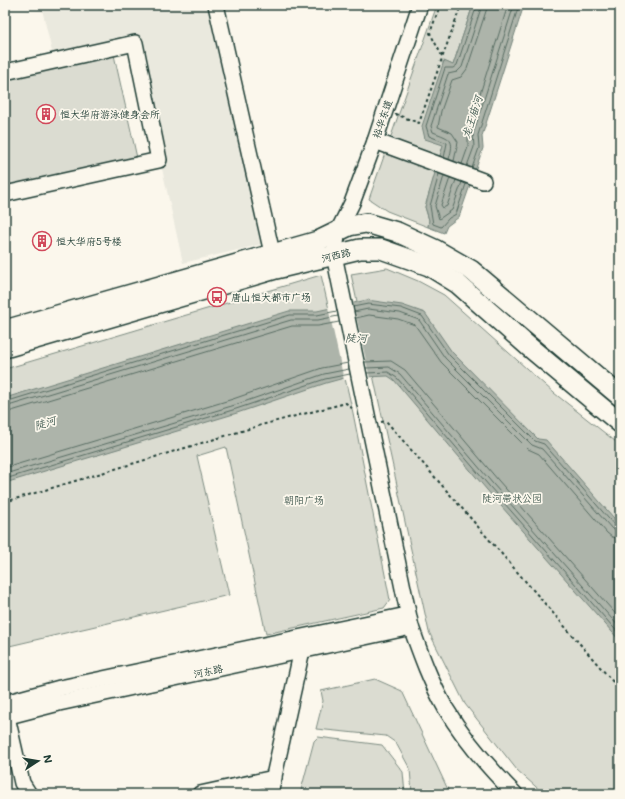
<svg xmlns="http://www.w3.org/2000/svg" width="625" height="799" viewBox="0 0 625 799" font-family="Mali,'LXGW WenKai TC',sans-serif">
<rect width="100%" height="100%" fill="#fbf7ec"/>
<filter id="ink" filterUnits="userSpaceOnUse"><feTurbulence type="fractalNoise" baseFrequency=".025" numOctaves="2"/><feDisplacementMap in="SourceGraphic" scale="8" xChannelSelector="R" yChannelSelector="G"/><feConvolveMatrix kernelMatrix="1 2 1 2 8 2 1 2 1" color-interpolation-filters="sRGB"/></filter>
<g filter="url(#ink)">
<!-- built -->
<path fill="#eae9de" d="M 41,5 L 210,5 L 263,244 L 183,263 L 133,38 L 53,56 Z"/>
<!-- green -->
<g fill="#dbdcd1" stroke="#7d8c82">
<path d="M 437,5 L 473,5 L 453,65 L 443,61 L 444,145 L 425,207 L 429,220 L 428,227 L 387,211 L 369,199 Z"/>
<path d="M 114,55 L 137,158 L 5,187 L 5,79 Z"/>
<path d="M 393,239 L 470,278 L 620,406 L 620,413 L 393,244 L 391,240 Z"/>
<path d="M 387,268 L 418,281 L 444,295 L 554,393 L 620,445 L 620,794 L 544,794 L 517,770 L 465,704 L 429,632 L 351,274 Z"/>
<path d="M 321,275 L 353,413 L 390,600 L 384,608 L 266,634 L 226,447 L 197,456 L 229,595 L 5,647 L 5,369 Z"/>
<path d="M 375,679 L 402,691 L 450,794 L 412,794 L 410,769 L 396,743 L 386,736 L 316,729 L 323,701 L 321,691 Z"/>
<path d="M 318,737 L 382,745 L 403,772 L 405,794 L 300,794 L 314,741 Z"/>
</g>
<!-- water -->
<g fill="#adb4aa" stroke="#74847b">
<path d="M 473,5 L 524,5 L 482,136 L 483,148 L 459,217 L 447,226 L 444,233 L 428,227 L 429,220 L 425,207 L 443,145 L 425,139 L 422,126 L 444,61 L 453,65 Z"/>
<path d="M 367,300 L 402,305 L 425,313 L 452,352 L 538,439 L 546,440 L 620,525 L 620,641 L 487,490 L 394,380 L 388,376 L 344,378 L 326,383 L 237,413 L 5,483 L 5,398 L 289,311 L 317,311 Z"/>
</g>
<!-- pier -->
<path fill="#fbf7ec" d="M 353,301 L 370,379 L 344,380 L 328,307 Z"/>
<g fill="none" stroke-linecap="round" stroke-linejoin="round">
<!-- shore -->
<g stroke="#586d63" stroke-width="1">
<path d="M 444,158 L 447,143 L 429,136 L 426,126 L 445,68 L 453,68 L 457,65 L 477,5"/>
<path d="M 449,159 C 455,139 451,139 433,132 L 431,126 L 448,74 L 457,72 L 462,67 L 482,5"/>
<path d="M 454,161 L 458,142 L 452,133 L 438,127 L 441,111 L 452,80 L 461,77 L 467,69 L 488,5"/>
<path d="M 462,164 L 468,147 L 468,132 L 508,5"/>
<path d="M 467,166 L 474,147 L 473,134 L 514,5"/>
<path d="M 472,168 L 479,148 L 478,135 L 519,5"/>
<path d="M 439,174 L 430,206 L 433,224 L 441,227 L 449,218 L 456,214 L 466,184"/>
<path d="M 444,176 L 435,206 L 439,219 L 452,210 L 462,182"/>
<path d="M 450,178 L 441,205 L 443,208 L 447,206 L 456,180"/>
<path d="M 353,307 L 368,304 L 401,308 L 422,316 L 449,355 L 535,441 L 544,444 L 615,526 L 620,527"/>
<path d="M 354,312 L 368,309 L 400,313 L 419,320 L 445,358 L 532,445 L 542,449 L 612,529 L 620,532"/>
<path d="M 356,318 L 369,315 L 398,319 L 415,325 L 441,362 L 528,449 L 539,454 L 607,533 L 612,537 L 620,538"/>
<path d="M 365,362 L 391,361 L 405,370 L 498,480 L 620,619"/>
<path d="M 366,368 L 389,367 L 400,374 L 493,484 L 620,628"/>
<path d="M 367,373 L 388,372 L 397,378 L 490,487 L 620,635"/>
<path d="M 5,402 L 290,315 L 317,315 L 337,311"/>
<path d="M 5,407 L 291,320 L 318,320 L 338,316"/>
<path d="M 5,413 L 292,326 L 318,326 L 339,322"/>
<path d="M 5,468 L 233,399 L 322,368 L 348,363"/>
<path d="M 5,474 L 235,405 L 324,374 L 349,369"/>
<path d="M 5,479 L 236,409 L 325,379 L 350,374"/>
</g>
<defs>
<g id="minor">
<path d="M 216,5 L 272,253"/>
<path d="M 420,5 L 375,141 L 352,203 L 338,231 L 334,255 L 411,627 C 421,655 431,683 446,709 C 464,739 490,769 515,794"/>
<path d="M 5,72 L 135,43 L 159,160 L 5,194"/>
<path d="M 375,141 L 483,181"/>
<path d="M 5,703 L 60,688 L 407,615"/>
<path d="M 5,717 L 59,703 L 411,627"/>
<path d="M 7,717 L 22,783 L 29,794"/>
<path d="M 200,794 L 274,778"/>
<path d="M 270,794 L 302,650"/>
</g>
<g id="major">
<path d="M 5,330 L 318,241 L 349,226 L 366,223 L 397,232 L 436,250 L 471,270 L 620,396"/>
<path d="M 5,348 L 276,269 L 360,249 L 381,249 L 429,266 L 458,284 L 528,346 L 620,423"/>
</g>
</defs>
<!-- minor casing -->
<use href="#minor" stroke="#1f3d34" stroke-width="18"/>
<!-- major casing -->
<use href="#major" stroke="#1f3d34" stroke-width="22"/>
<!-- path -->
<g stroke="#1f3d34" stroke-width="2" stroke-dasharray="3 3" stroke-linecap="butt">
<path d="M 442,56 L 430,33 L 438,11 L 446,5"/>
<path d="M 395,114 L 419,123 L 461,5"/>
<path d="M 381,422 L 386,421 L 620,690"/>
<path d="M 5,502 L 265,424 L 346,403 L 354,410"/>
</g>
<!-- minor -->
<use href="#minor" stroke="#fbf7ec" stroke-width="15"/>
<!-- major -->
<use href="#major" stroke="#fbf7ec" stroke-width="19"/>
</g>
</g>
<!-- icons -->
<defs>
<symbol id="building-ring" viewBox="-11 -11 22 22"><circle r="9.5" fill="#fbf7ec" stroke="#d1495b" stroke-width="1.5"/><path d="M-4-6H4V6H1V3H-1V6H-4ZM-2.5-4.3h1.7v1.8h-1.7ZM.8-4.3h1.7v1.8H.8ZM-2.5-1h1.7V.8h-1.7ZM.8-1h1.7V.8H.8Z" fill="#d1495b"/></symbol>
<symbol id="bus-ring" viewBox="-11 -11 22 22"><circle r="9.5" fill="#fbf7ec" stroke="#d1495b" stroke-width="1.5"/><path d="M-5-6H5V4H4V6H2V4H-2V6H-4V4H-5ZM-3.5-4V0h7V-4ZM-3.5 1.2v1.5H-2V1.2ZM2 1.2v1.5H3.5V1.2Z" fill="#d1495b"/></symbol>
</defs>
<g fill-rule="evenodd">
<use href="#building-ring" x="35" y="103" width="22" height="22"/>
<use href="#building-ring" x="31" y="230" width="22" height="22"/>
<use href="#bus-ring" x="206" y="286" width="22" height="22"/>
</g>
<g text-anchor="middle" stroke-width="3.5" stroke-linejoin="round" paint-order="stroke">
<!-- poi labels -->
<g font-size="10" fill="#1f3d34" stroke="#fbf7ec" text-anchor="start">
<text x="60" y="118">恒大华府游泳健身会所</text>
<text x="56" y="245">恒大华府5号楼</text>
<text x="231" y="301">唐山恒大都市广场</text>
</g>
<!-- street labels -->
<g font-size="10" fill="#1f3d34" stroke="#fbf7ec">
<text transform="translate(382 119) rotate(-71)" y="4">裕华东道</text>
<text transform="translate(336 255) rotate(-14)" y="4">河西路</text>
<text transform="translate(208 671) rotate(-12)" y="4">河东路</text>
</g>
<!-- park labels -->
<g font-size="10" fill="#455d53" stroke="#fbf7ec">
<text x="512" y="502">陡河带状公园</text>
<text x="304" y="504">朝阳广场</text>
</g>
<!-- water labels -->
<g font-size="11" font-style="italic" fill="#425b52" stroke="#fbf7ec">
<text transform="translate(472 117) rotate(-72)" y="4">龙王庙河</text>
<text transform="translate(356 338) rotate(1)" y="4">陡河</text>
<text transform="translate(45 423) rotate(-17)" y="4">陡河</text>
</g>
</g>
<!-- margin -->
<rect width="625" height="799" fill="none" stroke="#fbf7ec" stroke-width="20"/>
<rect x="10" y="10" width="605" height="779" fill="none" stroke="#1f3d34" stroke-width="1.5" filter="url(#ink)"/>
<!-- north arrow -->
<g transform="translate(38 761) rotate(78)" stroke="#fbf7ec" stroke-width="3" paint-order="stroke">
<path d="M0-3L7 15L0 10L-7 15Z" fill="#1f3d34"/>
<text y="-6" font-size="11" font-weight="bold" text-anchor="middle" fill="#1f3d34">N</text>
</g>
</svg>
